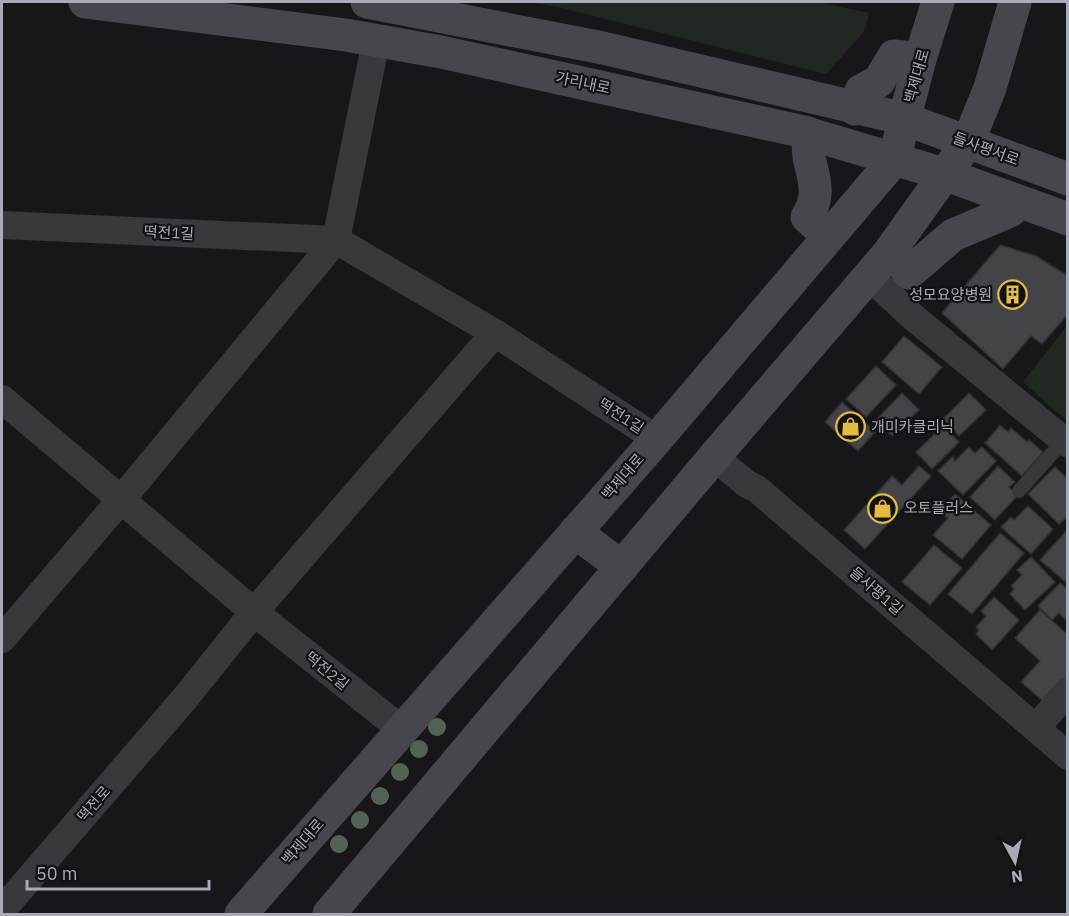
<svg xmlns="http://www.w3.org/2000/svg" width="1069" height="916" viewBox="0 0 1069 916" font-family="'IBM Plex Sans','Noto Sans KR',sans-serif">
<rect width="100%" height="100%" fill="#171618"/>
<!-- green -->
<g fill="#212822">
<path d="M 527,2 L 818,2 L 869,13 L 864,32 L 826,74 L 554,6 Z"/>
<path d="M 1067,326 L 1067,421 L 1023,382 Z"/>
</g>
<!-- building -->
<g fill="#434348" stroke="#313134" stroke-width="1.5">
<path d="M 1000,245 L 1036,256 L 1068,276 L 1068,314 L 1042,344 L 1031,336 L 1003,369 L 942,313 Z"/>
<path d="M 904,336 L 942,367 L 919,394 L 882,362 Z"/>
<path d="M 876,366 L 896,385 L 866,417 L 846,399 Z"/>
<path d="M 902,393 L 919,410 L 892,436 L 876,420 Z"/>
<path d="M 969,393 L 986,410 L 959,436 L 943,419 Z"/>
<path d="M 842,402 L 875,432 L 858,451 L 825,422 Z"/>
<path d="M 1000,425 L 1008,432 L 1011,428 L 1027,442 L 1029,440 L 1043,452 L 1022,476 L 985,443 Z"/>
<path d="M 943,426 L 959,442 L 932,469 L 916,452 Z"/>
<path d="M 969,447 L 975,453 L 982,447 L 996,461 L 963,495 L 938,471 L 953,456 L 955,461 Z"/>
<path d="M 919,466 L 931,476 L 865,549 L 844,530 L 892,476 L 902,485 Z"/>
<path d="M 998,466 L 1015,482 L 1009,487 L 1018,495 L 995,520 L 970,497 Z"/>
<path d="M 1055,467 L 1068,479 L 1068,516 L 1059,524 L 1028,494 Z"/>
<path d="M 955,494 L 991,525 L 962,559 L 933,535 L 948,518 L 940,512 Z"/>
<path d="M 1028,506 L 1053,529 L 1031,554 L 1001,527 L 1011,517 L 1014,520 Z"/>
<path d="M 1068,529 L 1068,584 L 1040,560 Z"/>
<path d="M 1000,533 L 1024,553 L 972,614 L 948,594 Z"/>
<path d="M 934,545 L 962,568 L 930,605 L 902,582 Z"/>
<path d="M 1031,557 L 1055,582 L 1025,610 L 1010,594 L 1014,589 L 1011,586 L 1022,575 L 1017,570 Z"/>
<path d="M 1060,583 L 1068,590 L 1068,622 L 1059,613 L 1052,620 L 1038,606 Z"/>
<path d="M 994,597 L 1019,620 L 992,650 L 976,634 L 979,630 L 976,627 L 986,616 L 981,611 Z"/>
<path d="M 1040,610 L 1068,635 L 1068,676 L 1044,702 L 1021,682 L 1040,661 L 1015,638 Z"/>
</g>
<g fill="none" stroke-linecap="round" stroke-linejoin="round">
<!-- lane -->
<path stroke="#38383d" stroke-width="14" d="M 1019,491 L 1064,440"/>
<!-- street -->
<g stroke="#38383d" stroke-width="28">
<path d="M 2,225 L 336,240 L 495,333 L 657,439"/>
<path d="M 869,276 L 913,317 L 1068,444"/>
<path d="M 2,399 L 254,612 L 401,729"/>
<path d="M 714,457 L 747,484 L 757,489 L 1068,756"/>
<path d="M 2,639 L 120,501 L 336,240 L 376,41"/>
<path d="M 1036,728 L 1068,691"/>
<path d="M 2,910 L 186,697 L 254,612 L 495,333"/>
</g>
<!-- secondary -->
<g stroke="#46474d" stroke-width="33">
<path d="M 85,2 L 346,35 L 441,52 L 800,131 L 944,174 L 1068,219"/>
<path d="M 367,2 L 603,48 L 905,119 L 1068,179"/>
<path d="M 855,109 L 861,91 L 879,81 L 894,56 L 920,59"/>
<path d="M 808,133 C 808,141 808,149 809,157 C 814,179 821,196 807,217 L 828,236"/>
<path d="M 887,255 L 901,262 L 909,273 L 953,235 L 1010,211 L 1019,202"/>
<path d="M 575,532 L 622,567"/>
<path d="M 241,914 L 657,439 L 894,160 L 920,59 L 938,2"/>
<path d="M 329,914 L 714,457 L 887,255 L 968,142 L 990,88 L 1015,2"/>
</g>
</g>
<!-- trees -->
<g fill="#526254">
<circle cx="437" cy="727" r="9"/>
<circle cx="419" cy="749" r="9"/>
<circle cx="400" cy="772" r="9"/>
<circle cx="380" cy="796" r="9"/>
<circle cx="360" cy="820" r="9"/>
<circle cx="339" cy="844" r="9"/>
</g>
<!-- icons -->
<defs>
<symbol id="building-ring" viewBox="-11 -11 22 22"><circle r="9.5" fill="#121113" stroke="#e4bb43" stroke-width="1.5"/><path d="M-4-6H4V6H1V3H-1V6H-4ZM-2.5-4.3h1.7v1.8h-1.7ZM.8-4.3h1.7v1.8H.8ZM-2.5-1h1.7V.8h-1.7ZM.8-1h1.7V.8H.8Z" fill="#e4bb43"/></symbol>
<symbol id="shop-ring" viewBox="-11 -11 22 22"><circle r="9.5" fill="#121113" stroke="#e4bb43" stroke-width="1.5"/><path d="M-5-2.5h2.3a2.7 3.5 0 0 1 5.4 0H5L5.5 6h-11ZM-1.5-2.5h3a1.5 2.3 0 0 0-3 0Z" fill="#e4bb43"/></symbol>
</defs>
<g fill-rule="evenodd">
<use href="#building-ring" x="996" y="278" width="33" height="33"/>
<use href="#shop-ring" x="834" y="410" width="33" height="33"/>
<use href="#shop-ring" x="866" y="492" width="33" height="33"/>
</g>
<g text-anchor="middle" stroke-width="4.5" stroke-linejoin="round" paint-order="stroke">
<!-- street labels -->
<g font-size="15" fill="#a9acb7" stroke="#121113">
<text transform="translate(917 76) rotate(-74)" y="5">백제대로</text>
<text transform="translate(583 83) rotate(12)" y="5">가리내로</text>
<text transform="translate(986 149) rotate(20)" y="5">들사평서로</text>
<text transform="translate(169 233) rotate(3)" y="5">떡전1길</text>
<text transform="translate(621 416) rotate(33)" y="5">떡전1길</text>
<text transform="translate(623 477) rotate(-49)" y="5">백제대로</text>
<text transform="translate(876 591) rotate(41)" y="5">들사평1길</text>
<text transform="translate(327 671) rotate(39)" y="5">떡전2길</text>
<text transform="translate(94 804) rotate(-49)" y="5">떡전로</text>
<text transform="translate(303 842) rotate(-49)" y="5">백제대로</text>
</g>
<!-- poi labels -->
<g font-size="15" fill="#a9acb7" stroke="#121113" text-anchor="start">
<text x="992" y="300" text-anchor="end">성모요양병원</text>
<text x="871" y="432">개미카클리닉</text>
<text x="904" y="513">오토플러스</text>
</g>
</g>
<!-- border -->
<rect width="1069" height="916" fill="none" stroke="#a9acb7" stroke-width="6"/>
<!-- north arrow -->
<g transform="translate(1015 862) rotate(172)" stroke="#121113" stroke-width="4.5" paint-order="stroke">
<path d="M0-4.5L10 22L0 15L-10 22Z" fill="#a9acb7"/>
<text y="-9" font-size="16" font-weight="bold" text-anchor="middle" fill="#a9acb7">N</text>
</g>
<!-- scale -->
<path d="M27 880v9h182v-9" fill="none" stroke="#a9acb7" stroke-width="3"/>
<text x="36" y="880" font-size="18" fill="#a9acb7" stroke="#121113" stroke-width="4.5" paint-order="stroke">50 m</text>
</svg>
